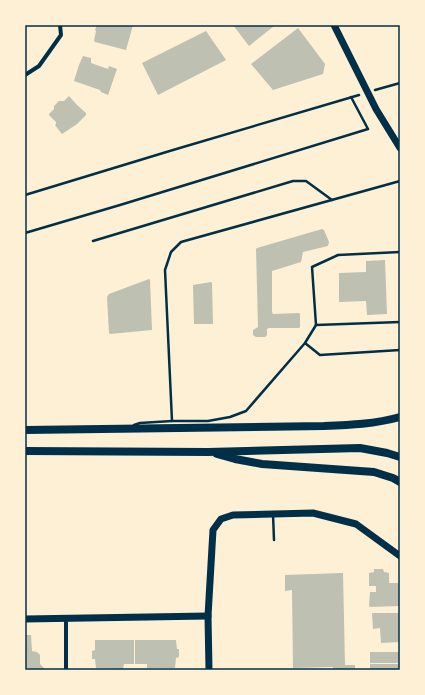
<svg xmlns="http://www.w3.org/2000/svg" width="425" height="695" viewBox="0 0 425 695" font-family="'Libre Baskerville',serif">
<rect width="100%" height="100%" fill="#fdf0d5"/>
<!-- building -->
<g fill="#bec0b2">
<path d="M 97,25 L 133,25 L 126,50 L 95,42 L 94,41 L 96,31 L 95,30 Z"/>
<path d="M 233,25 L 273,25 L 274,26 L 249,46 Z"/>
<path d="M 298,28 L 325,64 L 323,74 L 273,90 L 251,64 Z"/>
<path d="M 206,31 L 226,60 L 158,95 L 142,63 Z"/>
<path d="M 83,56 L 91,58 L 91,63 L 108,69 L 109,66 L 117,69 L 108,95 L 101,92 L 100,90 L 74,81 L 79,65 Z"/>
<path d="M 69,96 L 77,105 L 86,113 L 86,115 L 77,124 L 62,134 L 55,125 L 56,124 L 56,122 L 49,115 L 49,114 L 54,109 L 54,106 L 59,101 L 64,101 Z"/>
<path d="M 322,229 L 324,230 L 329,242 L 328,246 L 303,252 L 301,262 L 272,271 L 272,312 L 273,314 L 299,313 L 300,314 L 300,327 L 299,328 L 269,328 L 267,329 L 267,335 L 265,337 L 256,337 L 253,335 L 253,330 L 258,327 L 256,249 L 257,248 Z"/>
<path d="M 385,260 L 387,314 L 367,315 L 366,301 L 339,302 L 339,273 L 366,272 L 366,261 Z"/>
<path d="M 149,279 L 150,280 L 152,330 L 110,334 L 109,333 L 107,297 L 109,294 Z"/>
<path d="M 211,282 L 212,283 L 213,324 L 194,324 L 193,285 Z"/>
<path d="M 374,569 L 383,569 L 384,572 L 389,573 L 389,583 L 400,583 L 400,606 L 370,607 L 369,606 L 370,592 L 376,592 L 376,586 L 369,586 L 369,573 L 374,572 Z"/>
<path d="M 343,573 L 345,665 L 355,665 L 355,670 L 333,670 L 333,667 L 293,668 L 292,590 L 285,591 L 285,575 Z"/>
<path d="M 372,613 L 400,613 L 400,642 L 381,643 L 380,628 L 373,629 Z"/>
<path d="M 25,635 L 31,635 L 32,651 L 37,652 L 40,655 L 40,664 L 44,668 L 44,670 L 31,670 L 29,668 L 25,668 Z"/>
<path d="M 95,640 L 134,640 L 134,664 L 124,664 L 123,669 L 96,668 L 95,659 L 92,659 L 92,651 L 95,650 Z"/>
<path d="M 135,640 L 176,640 L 177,649 L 179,649 L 179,657 L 176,658 L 175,668 L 147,668 L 147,664 L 135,664 Z"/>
<rect x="370" y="652" width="30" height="11"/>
<rect x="370" y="664" width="30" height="6"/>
</g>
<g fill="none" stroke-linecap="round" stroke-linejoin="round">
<!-- path -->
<g stroke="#003049" stroke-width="2.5">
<path d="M 375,90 L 400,83"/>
<path d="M 25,195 L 173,150 L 359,95"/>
<path d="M 25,233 L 120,205 L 368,129 L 351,97"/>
</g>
<!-- service -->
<g stroke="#003049" stroke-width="2.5">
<path d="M 93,241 L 293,181 L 306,181 L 332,200"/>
<path d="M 316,325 L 312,267 L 338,255 L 400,252"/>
<path d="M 305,343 L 320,355 L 400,350"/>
<path d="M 172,421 L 165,270 L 171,252 L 181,242 L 400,181"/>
<path d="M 134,425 L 140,423 L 172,421 L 208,421 L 230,417 L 246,411 L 305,343 L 316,325 L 400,322"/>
<path d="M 273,514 L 274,540"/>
</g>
<!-- minor -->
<g stroke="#003049" stroke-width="4">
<path d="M 25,75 L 39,66 L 61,35 L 60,25"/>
<path d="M 66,670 L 66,618"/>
</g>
<!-- tertiary -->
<g stroke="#003049" stroke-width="7">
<path d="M 334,25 L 376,109 L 400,148"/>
<path d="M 25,619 L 208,616"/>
<path d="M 209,670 L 208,616 L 213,530 L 221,519 L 233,515 L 313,513 L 356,524 L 400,556"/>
</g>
<!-- primary -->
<g stroke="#003049" stroke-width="8">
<path d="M 25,430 L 324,426 C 350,425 375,424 400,417"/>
<path d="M 25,451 L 208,452 L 360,448 L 387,453 L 400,457"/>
<path d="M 217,454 L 235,459 L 262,464 L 374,472 L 393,478 L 400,482"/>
</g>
</g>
<!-- border -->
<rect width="425" height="695" fill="none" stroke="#fdf0d5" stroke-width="52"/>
<rect x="26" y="26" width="373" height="643" fill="none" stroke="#003049" stroke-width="1.5"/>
</svg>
